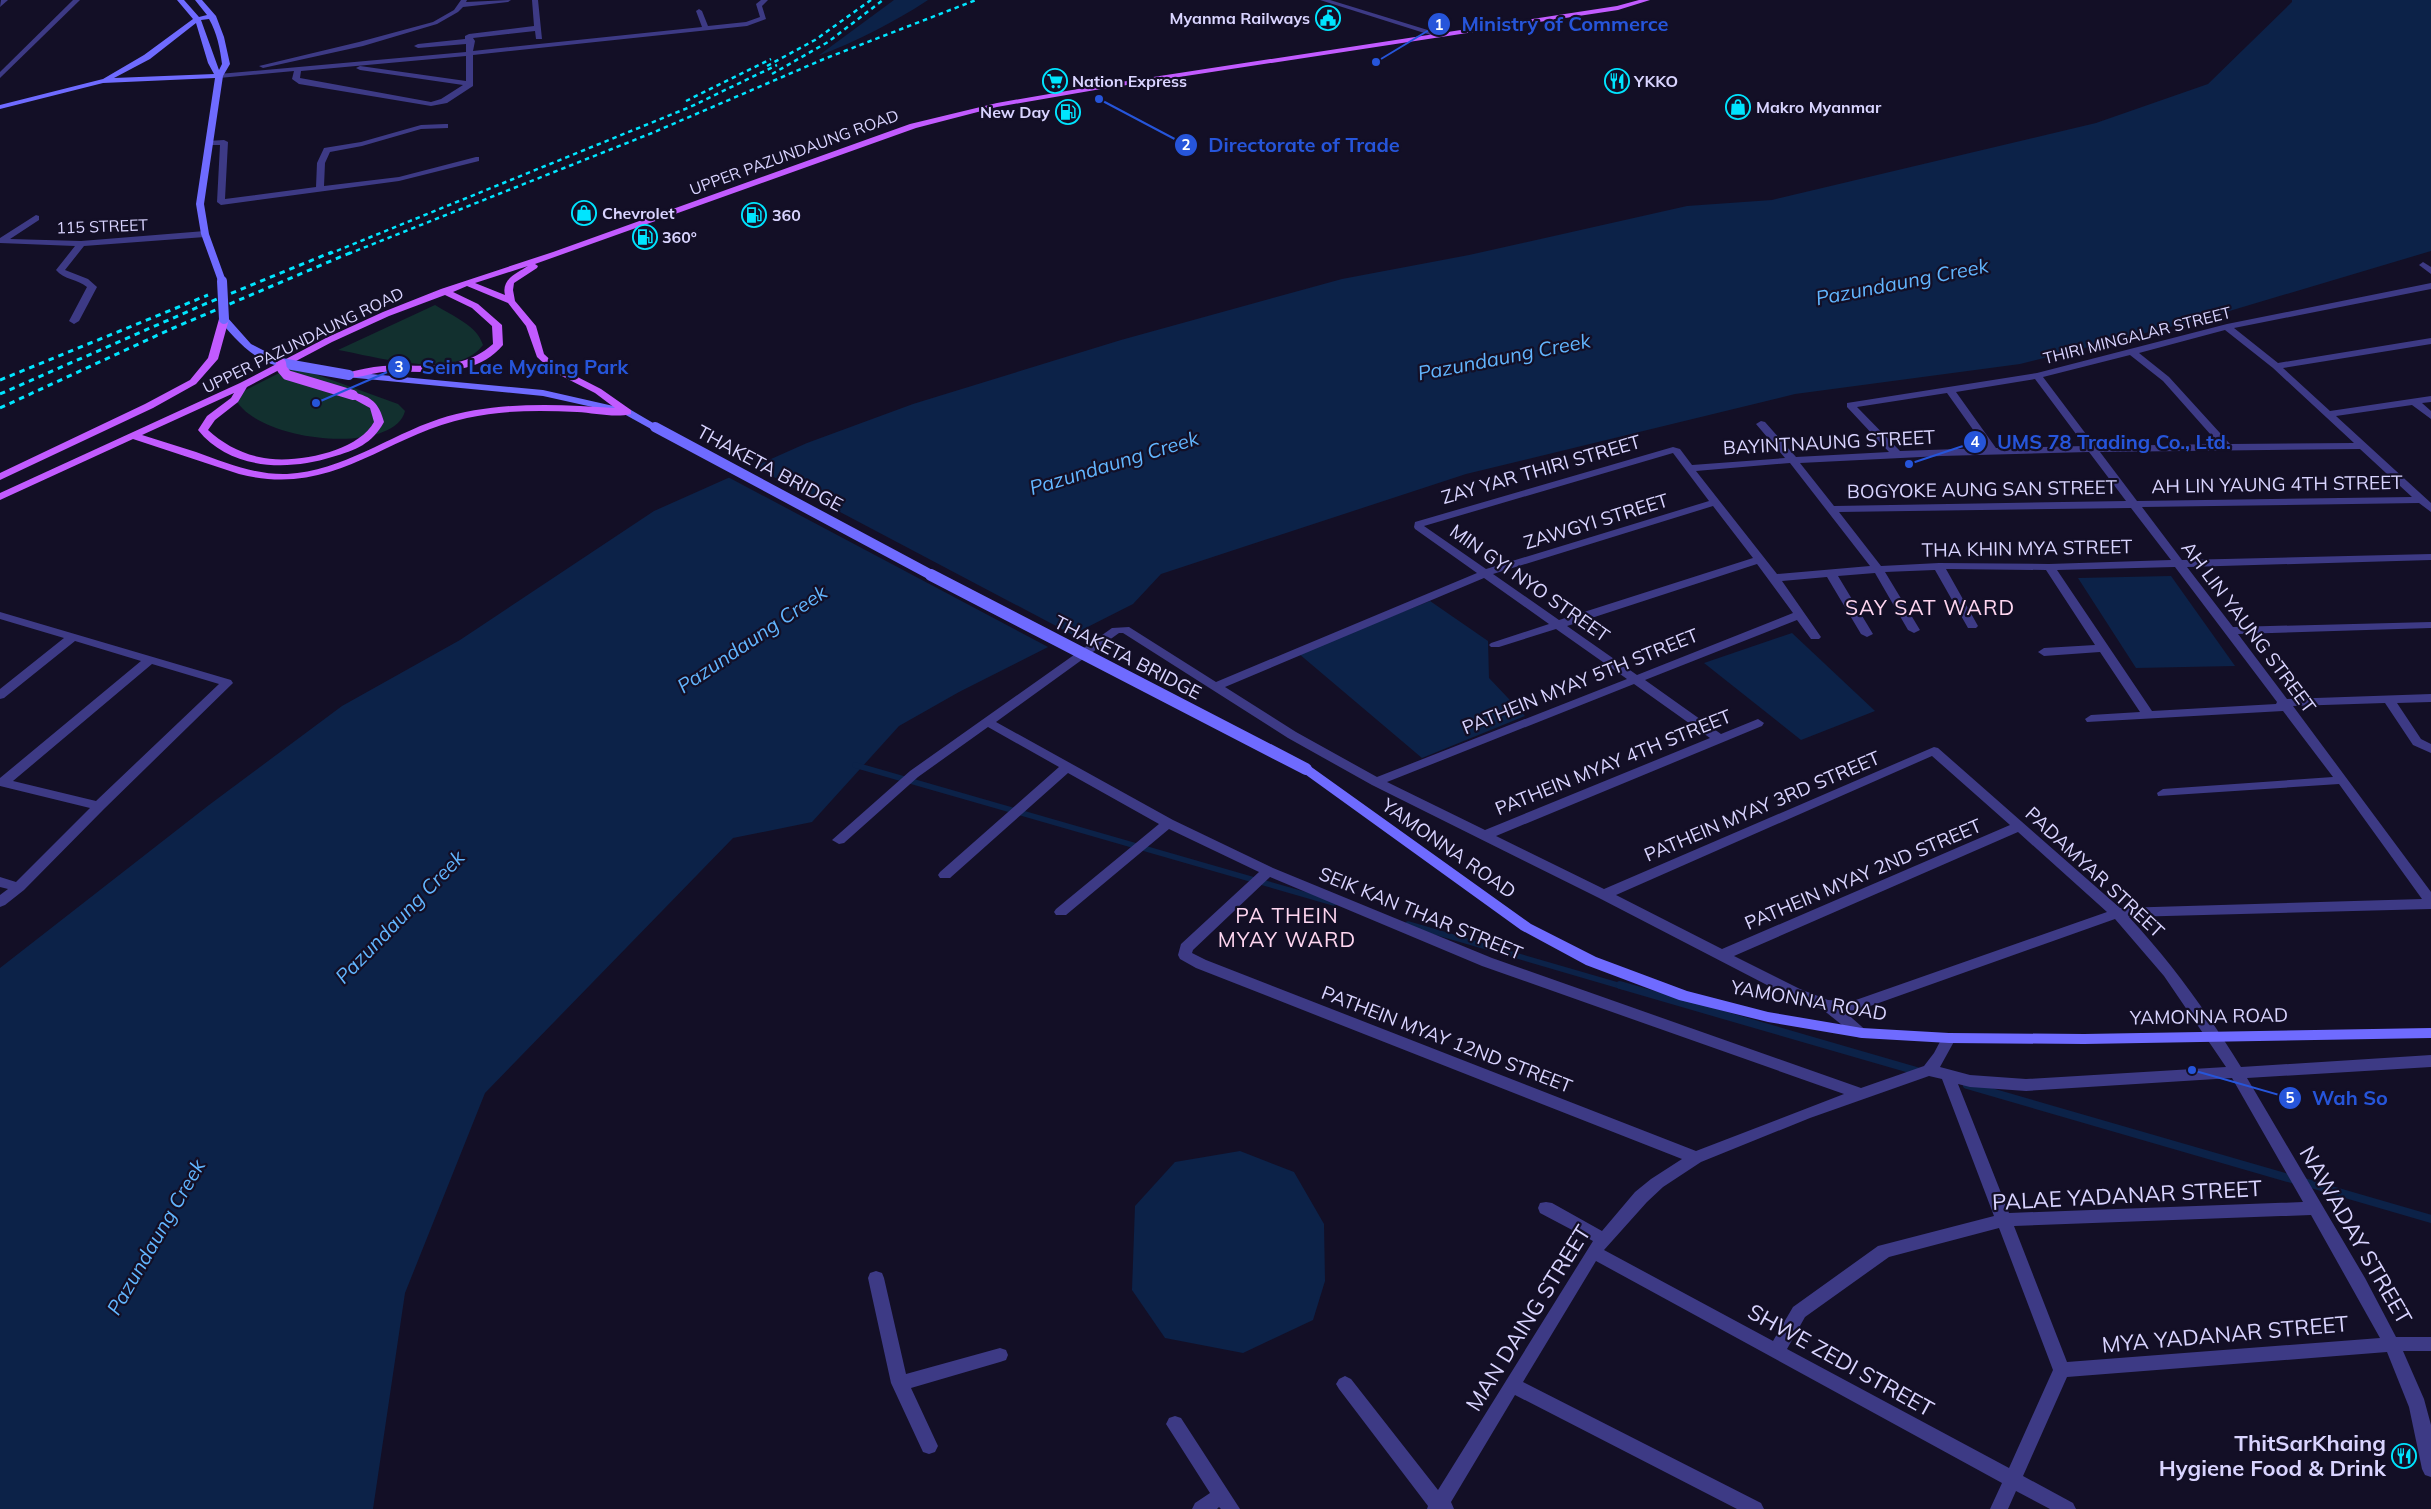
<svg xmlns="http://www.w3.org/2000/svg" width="2431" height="1509" viewBox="0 0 2431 1509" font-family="Mulish,sans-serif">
<rect width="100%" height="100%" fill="#130f26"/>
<!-- green -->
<g fill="#12302f">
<path d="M 435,305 C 452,316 477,325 483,345 C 456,381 378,357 338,350 Z"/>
<path d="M 293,366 L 398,404 L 405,411 C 394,456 253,443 234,396 Z"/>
</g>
<!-- water -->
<g fill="#0c2248">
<path d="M 894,0 L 928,0 C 893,23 857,41 818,56 Z"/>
<path d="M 2292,0 L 2431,0 L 2431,251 L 2206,318 L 2020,364 L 1795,394 L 1466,474 L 1161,574 L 1133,604 L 959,692 L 899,726 L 812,822 L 733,838 L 485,1093 L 405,1293 L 373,1509 L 0,1509 L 0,968 L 209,805 L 342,706 L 460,640 L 654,511 L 807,443 L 913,404 L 1121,340 L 1342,279 L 1469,255 L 1687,206 L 1772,200 L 2096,123 L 2208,84 L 2292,2 Z"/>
<path d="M 2171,576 L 2235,666 L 2136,668 L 2078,578 Z"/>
<path d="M 1430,601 L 1488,641 L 1489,678 L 1525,716 L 1422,758 L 1298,653 Z"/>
<path d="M 1792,633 L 1875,711 L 1801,740 L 1704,663 Z"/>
<path d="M 1240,1151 L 1294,1172 L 1324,1224 L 1325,1281 L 1313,1320 L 1243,1353 L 1165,1338 L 1132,1290 L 1135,1206 L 1175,1162 Z"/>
</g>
<!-- pier -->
<path fill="#130f26" d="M 751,465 L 1075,636 L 1050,648 L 726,476 Z"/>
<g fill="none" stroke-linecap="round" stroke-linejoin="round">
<!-- stream-far1 -->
<g stroke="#0c2248" stroke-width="5.5">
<path d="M 855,765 L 1334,903"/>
<path d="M 1408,924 L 1624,987"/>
</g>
<!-- stream -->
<g stroke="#0c2248" stroke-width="8">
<path d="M 1620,985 L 1920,1072"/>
<path d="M 1967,1085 L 2295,1180"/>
<path d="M 2304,1182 L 2431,1219"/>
</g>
<!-- street -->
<g fill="#3d3a85" fill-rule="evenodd">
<path d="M 1,0 L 8,0 L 0,7 Z"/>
<path d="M 73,0 L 80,0 L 0,78 L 0,72 Z"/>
<path d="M 461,0 L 467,0 L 466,2 L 511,0 L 508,2 L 463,7 L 458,12 L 437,24 L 363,46 L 263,68 L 259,66 L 359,42 L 433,22 L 454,10 Z"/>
<path d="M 532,0 L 538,0 L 542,39 L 536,39 L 535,31 L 473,38 L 475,41 L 473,51 L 702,27 L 696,11 L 699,9 L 702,11 L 708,26 L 746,22 L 760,17 L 756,4 L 761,0 L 768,0 L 762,6 L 766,19 L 747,26 L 473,55 L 473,86 L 447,103 L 431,106 L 299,84 L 292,79 L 294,71 L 219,78 L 215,76 L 219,74 L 466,52 L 466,44 L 418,48 L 414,46 L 418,44 L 465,39 L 465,36 L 469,34 L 534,26 ZM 466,56 L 466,81 L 360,66 L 356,68 L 360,70 L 463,85 L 441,99 L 431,102 L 300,78 L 301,71 Z"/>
<path d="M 1320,0 L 1330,0 L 1444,35 L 1437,37 Z"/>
<path d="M 445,124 L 448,124 L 448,128 L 421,129 L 362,146 L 330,152 L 325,163 L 324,186 L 399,177 L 476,157 L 479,157 L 479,161 L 399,181 L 221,205 L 217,202 L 220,145 L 208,145 L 208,141 L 224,140 L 228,142 L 225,199 L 316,187 L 317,163 L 324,148 L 361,142 L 421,125 Z"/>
<path d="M 36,215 L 39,216 L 39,220 L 10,239 L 81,241 L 205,231 L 209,234 L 205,237 L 84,246 L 65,270 L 88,279 L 97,287 L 79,321 L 74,324 L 69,321 L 87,287 C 78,279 64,280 56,270 L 75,246 L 0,243 L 0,238 Z"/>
<path d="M 2423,262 L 2431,267 L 2431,274 L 2419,265 Z"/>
<path d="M 2431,283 L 2431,289 L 2234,328 L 2278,363 L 2431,338 L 2431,344 L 2283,368 L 2330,411 L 2431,396 L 2431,402 L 2422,403 L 2431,411 L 2431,419 L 2412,405 L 2336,416 L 2431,503 L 2431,512 L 2419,503 L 2142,507 L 2182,560 L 2431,554 L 2431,560 L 2187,567 L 2233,627 L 2431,622 L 2431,628 L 2238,634 L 2287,699 L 2431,694 L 2431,702 L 2397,703 L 2421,739 L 2431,744 L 2431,753 L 2413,745 L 2385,703 L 2293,706 L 2431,892 L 2431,909 L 2129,917 C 2172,963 2208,1014 2241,1067 L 2431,1055 L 2431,1067 L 2247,1078 L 2365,1278 L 2396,1337 L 2431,1337 L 2431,1351 L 2403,1351 L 2424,1399 L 2431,1425 L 2431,1477 L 2425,1475 L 2422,1469 L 2409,1407 L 2387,1352 L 2067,1377 L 2023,1476 L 2073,1503 L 2076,1509 L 2050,1509 L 2016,1491 L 2008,1509 L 1990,1509 L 2002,1483 L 1596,1261 L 1523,1382 L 1761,1503 L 1764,1509 L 1737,1509 L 1515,1395 L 1451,1502 L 1454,1509 L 1427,1509 L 1428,1506 L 1339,1389 L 1336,1384 L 1339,1379 L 1345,1376 L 1351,1379 L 1438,1490 L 1593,1241 L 1540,1213 L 1538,1208 L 1540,1203 L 1546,1202 L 1552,1203 L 1602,1231 L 1635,1192 L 1651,1179 L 1682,1159 L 1196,968 L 1180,959 L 1178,955 L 1181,944 L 1259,872 L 1169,829 L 1066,915 L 1056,915 L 1054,912 L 1056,909 L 1159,824 L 1068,773 L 950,878 L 940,878 L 938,875 L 940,872 L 1059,767 L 988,727 L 918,777 L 844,843 L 839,844 L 832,840 L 910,771 L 1112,628 L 1129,627 L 1216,682 L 1477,573 L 1415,529 L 1414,527 L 1415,522 L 1673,447 L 1680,449 L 1692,465 L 1785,458 L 1756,424 L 1761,421 L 1765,422 L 1796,457 L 1889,452 L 1847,407 L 1847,403 L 2037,373 L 2227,324 ZM 2225,330 L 2273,368 L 2354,443 L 2230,444 L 2169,377 L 2139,353 ZM 2130,355 L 2163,381 L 2219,444 L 2095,446 L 2043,377 ZM 2035,379 L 2085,446 L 1996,448 L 1956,392 ZM 1947,393 L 1986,448 L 1900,451 L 1857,407 ZM 2360,449 L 2412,497 L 2137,501 L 2100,452 ZM 2089,452 L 2126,501 L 1834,506 L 1800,463 L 1941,456 ZM 1673,453 L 1709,501 L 1486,569 L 1424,526 ZM 1790,463 L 1870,566 L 1777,574 L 1696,471 ZM 1713,506 L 1753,558 L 1559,620 L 1493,574 ZM 2131,508 L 2171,560 L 2049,564 L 1939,563 L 1881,566 L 1839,512 ZM 1757,564 L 1793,613 L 1637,675 L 1567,626 ZM 2175,567 L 2277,702 L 2276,704 L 2152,711 L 2057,570 ZM 1946,569 L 2046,570 L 2095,645 L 2044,648 L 2038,652 L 2044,656 L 2100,652 L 2140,712 L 2091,715 L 2085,719 L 2087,722 L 2283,711 L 2333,777 L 2163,789 L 2157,793 L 2158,796 L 2339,784 L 2422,899 L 2120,908 L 1938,748 L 1934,747 L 1604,889 L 1496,836 L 1762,726 L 1764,723 L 1758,719 L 1721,734 L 1645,680 L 1797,620 L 1811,639 L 1819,639 L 1821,637 L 1782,581 L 1827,577 L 1861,634 L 1867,637 L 1873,634 L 1838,576 L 1875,573 L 1908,630 L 1914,633 L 1920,630 L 1885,572 L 1935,570 L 1968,628 L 1976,628 L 1978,626 ZM 1484,578 L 1549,624 L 1491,643 L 1489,645 L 1491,647 L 1499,647 L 1556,629 L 1627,679 L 1377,777 L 1296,732 L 1225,687 ZM 1119,633 L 1123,633 L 1288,738 L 1372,785 L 1599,898 L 1790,997 L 1822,1009 L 1857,1037 L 1862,1038 L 1867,1037 L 1869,1033 L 1844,1011 L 1859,1010 L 2115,919 L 2164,976 L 2226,1067 L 2026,1079 L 1970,1075 L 1940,1067 L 1956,1038 L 1954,1034 L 1949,1033 L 1944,1034 L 1934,1053 L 1924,1066 L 1861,1088 L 1492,958 L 1273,868 L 1173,820 L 996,722 ZM 1634,684 L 1710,738 L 1485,830 L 1387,782 ZM 1932,756 L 2010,825 L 1722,949 L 1616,895 ZM 2018,832 L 2107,912 L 1853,1001 L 1828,1000 L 1800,989 L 1734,956 ZM 1270,877 L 1482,966 L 1844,1094 L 1696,1151 L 1206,960 L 1192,953 L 1193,950 ZM 1929,1076 L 1942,1079 L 1994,1216 L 1878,1246 L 1793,1307 L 1773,1341 L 1604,1250 L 1647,1202 L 1663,1187 L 1701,1162 L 1810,1118 ZM 2232,1078 L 2303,1202 L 2009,1213 L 1958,1084 L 1970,1087 L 2026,1091 ZM 2311,1215 L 2380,1338 L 2067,1362 L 2014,1226 ZM 1999,1228 L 2053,1370 L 2009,1468 L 1787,1349 L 1805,1317 L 1889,1257 Z"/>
<path d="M 0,612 L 231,680 L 233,683 L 104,809 L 24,890 L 5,905 L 0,907 L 0,895 L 8,889 L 0,887 L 0,877 L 16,882 L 90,808 L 0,786 L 0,778 L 141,661 L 75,641 L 4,698 L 0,699 L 0,689 L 64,638 L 0,619 ZM 152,664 L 219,684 L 96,801 L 13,781 Z"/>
<path d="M 876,1271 L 882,1273 L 884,1278 L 906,1374 L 1000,1348 L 1006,1350 L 1008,1355 L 1006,1360 L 1000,1362 L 911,1388 L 938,1446 L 935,1452 L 929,1454 L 923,1452 L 891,1383 L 868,1278 L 870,1273 Z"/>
<path d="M 1175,1416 L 1181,1418 L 1240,1509 L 1221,1509 L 1219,1507 L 1217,1509 L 1192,1509 L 1195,1503 L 1210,1493 L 1166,1424 L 1169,1418 Z"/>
</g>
<!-- secondary -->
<g fill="#6f6bff" fill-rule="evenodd">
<path d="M 177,0 L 184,0 L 199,17 L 207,15 L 195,0 L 202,0 L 216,16 L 224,37 L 230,64 L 223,76 L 204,204 L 209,234 L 226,281 L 222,284 L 218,281 L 201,234 L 196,204 L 215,78 L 103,83 L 0,109 L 0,105 L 103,79 L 144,55 L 193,19 ZM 209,19 C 217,33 220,48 222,64 L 219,70 L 201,20 ZM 196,23 L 208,63 L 214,74 L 114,78 L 150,59 Z"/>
<path d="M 224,316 L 227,317 L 251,344 L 284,361 L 284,365 C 262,369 231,336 219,319 Z"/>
<path d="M 349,372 L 543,390 L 631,410 L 660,427 L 659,429 L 651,429 L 624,414 L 543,396 L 346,377 L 346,373 Z"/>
<path d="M 1306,765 L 1310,766 L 1531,924 L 1596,957 L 1687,991 L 1768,1012 L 1862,1028 L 1949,1033 L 2084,1034 L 2431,1028 L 2431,1038 L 2084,1044 L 1949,1043 L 1862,1038 L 1768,1022 L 1679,1000 L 1586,965 L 1521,930 L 1302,772 L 1300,769 L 1302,766 Z"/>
</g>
<!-- primary -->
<g fill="#c25bff" fill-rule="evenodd">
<path d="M 1639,0 L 1650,0 L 1618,10 L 1101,89 L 997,107 L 916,128 L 535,264 L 538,266 L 537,268 L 514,283 L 513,290 L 515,301 L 536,326 L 544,354 L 558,367 L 601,389 L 631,410 L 631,414 C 615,418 594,413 577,412 C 540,410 503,410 467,418 C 383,436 334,498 239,474 L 133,439 L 0,500 L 0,493 L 240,383 L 326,338 L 383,312 L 441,289 L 553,252 L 910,124 L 997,103 L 1101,85 L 1617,6 ZM 528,266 C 517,273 501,279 505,295 L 475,283 ZM 467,286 L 508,303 L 526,326 L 537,357 L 552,371 L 595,393 L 615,408 C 557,404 496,401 439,419 C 388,436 343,471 287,474 C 255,475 226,463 196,452 C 178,446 160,441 142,435 L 234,393 L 231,398 L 207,416 L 198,430 C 230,470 288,471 332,457 C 356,450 372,444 384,422 C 379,403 372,397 353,392 L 348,395 L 350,397 L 370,408 L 374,422 C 357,453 291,465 259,457 C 240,453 222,443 208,430 L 215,420 L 238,402 L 247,387 L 332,342 L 389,316 L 445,295 L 472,308 L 492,326 L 493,344 C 462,372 422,364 383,366 C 371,367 358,370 346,373 L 346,377 C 357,379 372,373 383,372 C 423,370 474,380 503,345 L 502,325 L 478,304 L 453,292 Z"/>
<path d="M 224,316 L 229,319 L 218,359 L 196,384 L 153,408 L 0,480 L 0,473 L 145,404 L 190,380 L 208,358 L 219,319 Z"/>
</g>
<!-- rail-far1 -->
<g stroke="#00e5ff" stroke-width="2.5" stroke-dasharray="4.5 4" stroke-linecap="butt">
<path d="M 767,66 L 815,40 L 871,0"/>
<path d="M 772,74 L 828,42 L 883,0"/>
<path d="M 686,101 L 771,59"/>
<path d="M 329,254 L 690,107 L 777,65"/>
<path d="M 348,254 L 652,133 L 824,59 L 976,0"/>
</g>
<!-- rail -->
<g stroke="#00e5ff" stroke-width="3" stroke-dasharray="5.5 5" stroke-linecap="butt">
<path d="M 0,380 L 208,295"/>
<path d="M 0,394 L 205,304 L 332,252"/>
<path d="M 0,408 L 171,329 L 352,252"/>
</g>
<!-- secondary-bridge-far1 -->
<g stroke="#6f6bff" stroke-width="10">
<path d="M 222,281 L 224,319"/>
<path d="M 281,363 L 349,375"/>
<path d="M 655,427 L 933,576"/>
</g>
<!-- secondary-bridge -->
<path stroke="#6f6bff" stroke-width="12" d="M 931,575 L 1306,769"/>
<!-- primary-bridge -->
<path stroke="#c25bff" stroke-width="10" d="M 281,363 L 282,369 L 287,375 L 353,395"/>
</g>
<!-- icons -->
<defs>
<symbol id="civic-ring" viewBox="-11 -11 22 22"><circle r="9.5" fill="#130f26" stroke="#00e5ff" stroke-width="1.5"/><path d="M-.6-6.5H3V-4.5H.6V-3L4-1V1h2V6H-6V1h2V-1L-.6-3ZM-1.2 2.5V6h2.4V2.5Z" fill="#00e5ff"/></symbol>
<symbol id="supermarket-ring" viewBox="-11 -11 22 22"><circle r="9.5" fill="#130f26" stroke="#00e5ff" stroke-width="1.5"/><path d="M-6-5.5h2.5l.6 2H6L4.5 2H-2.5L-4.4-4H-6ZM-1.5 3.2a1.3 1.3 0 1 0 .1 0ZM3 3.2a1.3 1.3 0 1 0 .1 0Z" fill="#00e5ff"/></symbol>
<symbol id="restaurant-ring" viewBox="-11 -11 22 22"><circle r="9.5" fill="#130f26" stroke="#00e5ff" stroke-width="1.5"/><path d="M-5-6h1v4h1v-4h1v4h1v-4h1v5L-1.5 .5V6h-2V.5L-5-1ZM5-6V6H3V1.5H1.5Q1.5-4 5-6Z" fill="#00e5ff"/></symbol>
<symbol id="shop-ring" viewBox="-11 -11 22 22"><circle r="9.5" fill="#130f26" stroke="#00e5ff" stroke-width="1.5"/><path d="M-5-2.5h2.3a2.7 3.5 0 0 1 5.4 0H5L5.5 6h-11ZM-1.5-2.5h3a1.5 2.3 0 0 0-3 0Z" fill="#00e5ff"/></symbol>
<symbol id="fuel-ring" viewBox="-11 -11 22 22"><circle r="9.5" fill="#130f26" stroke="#00e5ff" stroke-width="1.5"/><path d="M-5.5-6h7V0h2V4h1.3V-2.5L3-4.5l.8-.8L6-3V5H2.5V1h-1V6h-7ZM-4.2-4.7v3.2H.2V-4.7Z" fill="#00e5ff"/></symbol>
</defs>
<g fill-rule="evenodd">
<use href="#civic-ring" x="1314" y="4" width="28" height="28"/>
<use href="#supermarket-ring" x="1041" y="67" width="28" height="28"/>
<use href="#restaurant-ring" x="1603" y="67" width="28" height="28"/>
<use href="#shop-ring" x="1724" y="93" width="28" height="28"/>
<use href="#fuel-ring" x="1054" y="98" width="28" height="28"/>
<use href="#shop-ring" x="570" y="199" width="28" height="28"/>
<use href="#fuel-ring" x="740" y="201" width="28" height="28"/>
<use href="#fuel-ring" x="631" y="223" width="28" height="28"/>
<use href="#restaurant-ring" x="2390" y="1442" width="28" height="28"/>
</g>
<g text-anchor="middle" stroke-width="4.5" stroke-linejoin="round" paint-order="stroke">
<!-- far-poi labels -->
<g font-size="16" font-weight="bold" fill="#d9d4ff" stroke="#130f26" text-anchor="start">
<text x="1310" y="24" text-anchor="end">Myanma Railways</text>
<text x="1072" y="87">Nation Express</text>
<text x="1634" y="87">YKKO</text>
<text x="1756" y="113">Makro Myanmar</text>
<text x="1050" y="118" text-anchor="end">New Day</text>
<text x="602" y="219">Chevrolet</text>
<text x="772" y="221">360</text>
<text x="662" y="243">360°</text>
</g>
<!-- far-street labels -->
<g font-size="16" fill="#d9d4ff" stroke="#130f26">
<text transform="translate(794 152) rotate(-20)" y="6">UPPER PAZUNDAUNG ROAD</text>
<text transform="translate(102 226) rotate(-2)" y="6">115 STREET</text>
<text transform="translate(2137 335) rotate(-14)" y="6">THIRI MINGALAR STREET</text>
<text transform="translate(303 340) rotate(-26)" y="6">UPPER PAZUNDAUNG ROAD</text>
</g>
<!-- street labels -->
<g font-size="19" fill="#d9d4ff" stroke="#130f26">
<text transform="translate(1829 442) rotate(-3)" y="7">BAYINTNAUNG STREET</text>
<text transform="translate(770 468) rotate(28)" y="7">THAKETA BRIDGE</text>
<text transform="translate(1541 469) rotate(-16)" y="7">ZAY YAR THIRI STREET</text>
<text transform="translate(2277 484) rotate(-1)" y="7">AH LIN YAUNG 4TH STREET</text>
<text transform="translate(1982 489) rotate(-1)" y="7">BOGYOKE AUNG SAN STREET</text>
<text transform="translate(1596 521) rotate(-17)" y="7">ZAWGYI STREET</text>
<text transform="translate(2027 548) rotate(-1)" y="7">THA KHIN MYA STREET</text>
<text transform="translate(1530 583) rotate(35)" y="7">MIN GYI NYO STREET</text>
<text transform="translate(2249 627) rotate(53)" y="7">AH LIN YAUNG STREET</text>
<text transform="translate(1128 657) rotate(27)" y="7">THAKETA BRIDGE</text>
<text transform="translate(1580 681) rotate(-22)" y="7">PATHEIN MYAY 5TH STREET</text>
<text transform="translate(1613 762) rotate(-22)" y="7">PATHEIN MYAY 4TH STREET</text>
<text transform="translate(1762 806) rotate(-23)" y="7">PATHEIN MYAY 3RD STREET</text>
<text transform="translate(1449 848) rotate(35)" y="7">YAMONNA ROAD</text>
<text transform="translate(2095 872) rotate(43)" y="7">PADAMYAR STREET</text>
<text transform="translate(1863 874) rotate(-23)" y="7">PATHEIN MYAY 2ND STREET</text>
<text transform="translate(1421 913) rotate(22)" y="7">SEIK KAN THAR STREET</text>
<text transform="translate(1809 1000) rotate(10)" y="7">YAMONNA ROAD</text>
<text transform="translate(2209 1016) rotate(-1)" y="7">YAMONNA ROAD</text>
<text transform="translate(1447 1039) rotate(21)" y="7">PATHEIN MYAY 12ND STREET</text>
</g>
<!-- water labels -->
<g font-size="20" font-style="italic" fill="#62b6ff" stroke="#130f26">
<text transform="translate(1902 282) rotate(-11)" y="7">Pazundaung Creek</text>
<text transform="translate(1504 357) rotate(-11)" y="7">Pazundaung Creek</text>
<text transform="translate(1114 463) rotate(-17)" y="7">Pazundaung Creek</text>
<text transform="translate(752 639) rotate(-34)" y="7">Pazundaung Creek</text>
<text transform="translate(400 917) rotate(-46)" y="7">Pazundaung Creek</text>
<text transform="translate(156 1237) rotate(-60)" y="7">Pazundaung Creek</text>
</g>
<!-- quarter labels -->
<g font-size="21" letter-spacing="1" fill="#ffd6f0" stroke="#130f26">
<text x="1930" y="615">SAY SAT WARD</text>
<text x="1287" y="923">PA THEIN<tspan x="1287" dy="24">MYAY WARD</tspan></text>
</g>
<!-- near-street labels -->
<g font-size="22" fill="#d9d4ff" stroke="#130f26">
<text transform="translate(2127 1195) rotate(-3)" y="8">PALAE YADANAR STREET</text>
<text transform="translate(2356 1235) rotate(60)" y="8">NAWADAY STREET</text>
<text transform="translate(1528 1318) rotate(-58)" y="8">MAN DAING STREET</text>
<text transform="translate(2225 1334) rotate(-5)" y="8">MYA YADANAR STREET</text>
<text transform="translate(1841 1360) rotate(29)" y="8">SHWE ZEDI STREET</text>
</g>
<!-- near-poi labels -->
<g font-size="22" font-weight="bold" fill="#d9d4ff" stroke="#130f26" text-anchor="end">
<text x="2386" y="1451">ThitSarKhaing<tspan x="2386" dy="25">Hygiene Food &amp; Drink</tspan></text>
</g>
</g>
<!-- callouts -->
<path fill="none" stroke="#2655da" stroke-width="2" d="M1376 62L1439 24M1099 99L1186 145M316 403L399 367M1909 464L1975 442M2192 1070L2290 1098"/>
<g fill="#2655da" stroke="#130f26" stroke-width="2">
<circle cx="1376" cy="62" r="5"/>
<circle cx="1099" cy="99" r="5"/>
<circle cx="316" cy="403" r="5"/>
<circle cx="1909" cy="464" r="5"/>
<circle cx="2192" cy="1070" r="5"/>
<circle cx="1439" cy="24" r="12"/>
<circle cx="1186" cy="145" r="12"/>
<circle cx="399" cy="367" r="12"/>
<circle cx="1975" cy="442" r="12"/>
<circle cx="2290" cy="1098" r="12"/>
</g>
<g font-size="15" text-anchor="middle" font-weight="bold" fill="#fff">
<text x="1439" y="30">1</text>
<text x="1186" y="150">2</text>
<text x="399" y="372">3</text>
<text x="1975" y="447">4</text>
<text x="2290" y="1103">5</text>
</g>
<g font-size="20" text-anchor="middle" font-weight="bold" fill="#2655da" stroke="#130f26" stroke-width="4.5" stroke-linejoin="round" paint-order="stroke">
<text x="1565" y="31">Ministry of Commerce</text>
<text x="1304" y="152">Directorate of Trade</text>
<text x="525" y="374">Sein Lae Myaing Park</text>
<text x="2114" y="449">UMS 78 Trading Co., Ltd.</text>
<text x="2350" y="1105">Wah So</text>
</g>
</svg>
